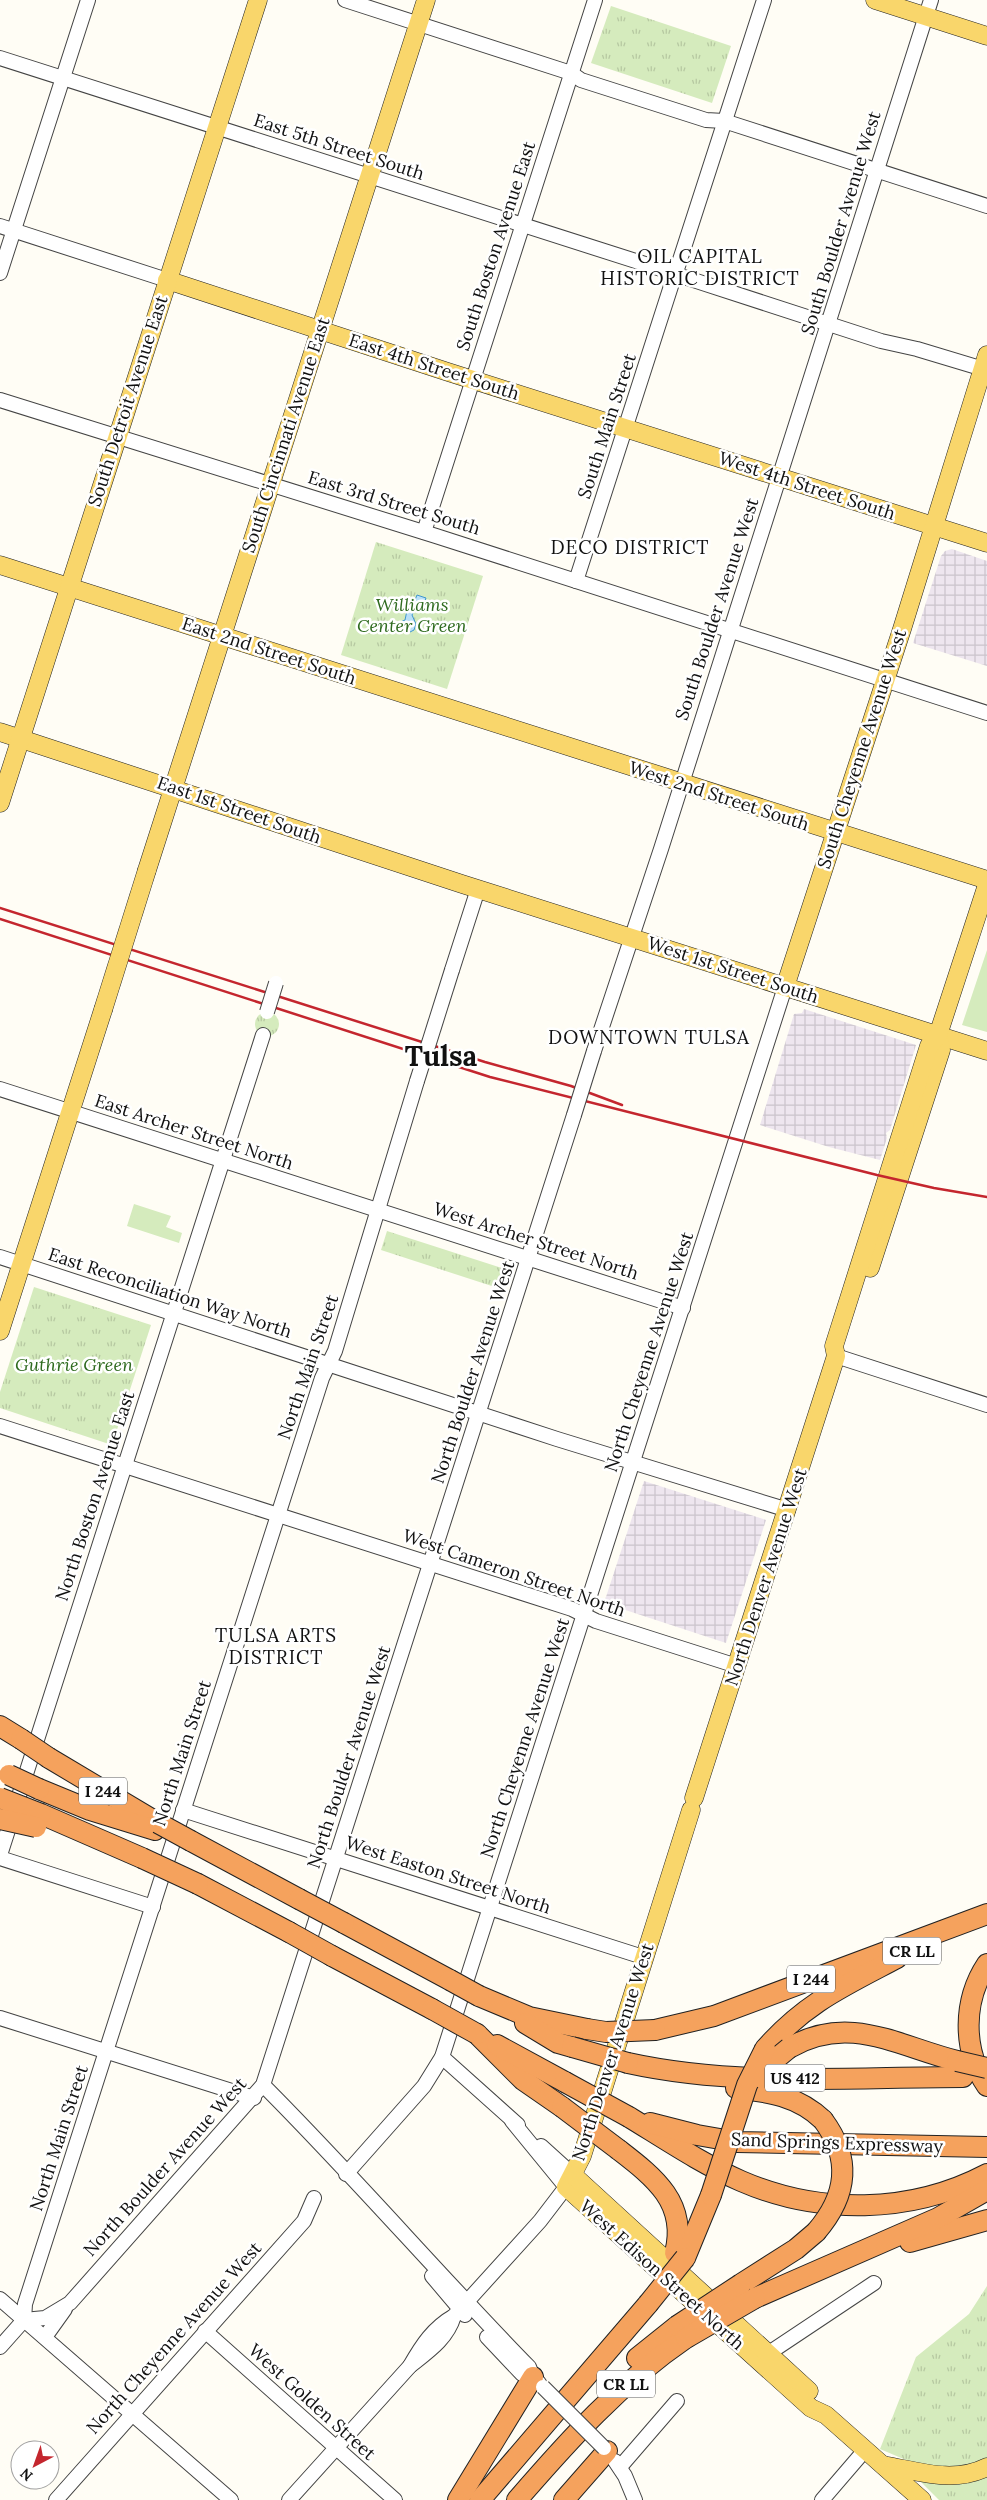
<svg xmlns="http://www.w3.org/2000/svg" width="987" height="2500" viewBox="0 0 987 2500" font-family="Lora,serif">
<defs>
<pattern id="industrial-grid" width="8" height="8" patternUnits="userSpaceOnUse" patternTransform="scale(1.25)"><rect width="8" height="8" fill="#eee6ef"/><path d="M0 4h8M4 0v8" fill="none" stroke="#cbc4cc"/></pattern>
<pattern id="park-tufts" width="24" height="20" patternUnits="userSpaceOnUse" patternTransform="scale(1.25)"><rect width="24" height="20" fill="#d5ebbd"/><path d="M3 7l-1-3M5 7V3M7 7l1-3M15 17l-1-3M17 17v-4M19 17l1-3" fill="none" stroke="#b6c8a1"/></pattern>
</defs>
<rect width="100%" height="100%" fill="#fffdf5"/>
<!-- industrial -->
<g fill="url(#industrial-grid)">
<path d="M 952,549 L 987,561 L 987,666 L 913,643 L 941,556 L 945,551 Z"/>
<path d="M 804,1009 L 916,1045 L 890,1130 L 886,1133 L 887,1138 L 880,1160 L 829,1147 L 760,1125 L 794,1014 L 802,1013 Z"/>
<path d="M 644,1481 L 766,1520 L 726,1643 L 604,1603 Z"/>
</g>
<!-- grass -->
<g fill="#d5ebbd">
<path d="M 987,950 L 987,1032 L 962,1025 Z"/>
<path d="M 134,1204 L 171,1216 L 166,1227 L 182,1233 L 179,1243 L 127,1226 Z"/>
</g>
<!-- park -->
<g fill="url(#park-tufts)">
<path d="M 611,6 L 731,46 L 712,103 L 591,63 Z"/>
<path d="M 376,542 L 483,576 L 447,689 L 341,655 Z"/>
<circle cx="267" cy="1024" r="12"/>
<path d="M 387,1231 L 508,1270 L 501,1289 L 381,1250 Z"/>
<path d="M 34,1287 L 151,1325 L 112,1445 L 0,1408 L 0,1392 Z"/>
<path d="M 987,2286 L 987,2500 L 939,2500 L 917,2478 L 913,2463 L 880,2449 L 916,2357 L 969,2314 Z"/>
</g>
<!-- water -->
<path fill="#b9e0f7" stroke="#3f96cf" d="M 417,595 L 426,598 L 422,609 L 414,611 L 412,615 L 416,624 L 414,630 L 410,632 L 397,628 L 398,623 L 405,620 L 409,601 L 415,600 Z"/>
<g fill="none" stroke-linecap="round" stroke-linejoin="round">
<defs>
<g id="minor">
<path d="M 345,0 L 571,73 L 581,80 L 706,120 L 724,121 L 987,206"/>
<path d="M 0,58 L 667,271"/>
<path d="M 0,226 L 167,280"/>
<path d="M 678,266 L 764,0"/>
<path d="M 0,273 L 88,0"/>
<path d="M 684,277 L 881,341 L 917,349 L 987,370"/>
<path d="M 0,400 L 436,536 L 987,713"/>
<path d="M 424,532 L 595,0"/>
<path d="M 576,581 L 672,283"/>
<path d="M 452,970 L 478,889"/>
<path d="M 594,1051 L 661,849 L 931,0"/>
<path d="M 0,1089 L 683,1308"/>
<path d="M 0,1257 L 557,1439 L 788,1510"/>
<path d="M 836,1356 L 987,1405"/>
<path d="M 0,1426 L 572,1609 L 596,1621 L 737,1666"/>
<path d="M 183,1810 L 643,1957"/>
<path d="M 0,1855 L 263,1035"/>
<path d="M 0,1858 L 153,1907"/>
<path d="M 0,2018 L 254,2098"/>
<path d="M 442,2057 L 518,2125"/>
<path d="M 263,2085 C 355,2177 439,2275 529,2367 L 533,2377 L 539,2383"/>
<path d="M 541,2146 L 573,2175"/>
<path d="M 346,2174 L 424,2086 L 442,2057 L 785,987"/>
<path d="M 432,2276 L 465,2315"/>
<path d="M 0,2299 L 231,2500"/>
<path d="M 24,2320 L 45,2318 L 70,2303 L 263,2085 L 574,1115"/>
<path d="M 205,2331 L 395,2500"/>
<path d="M 45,2337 L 65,2309"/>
<path d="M 487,2337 L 522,2374 L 533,2377"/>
<path d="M 0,2347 L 24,2320 L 25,2304 L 322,1378 L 335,1351 L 417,1081"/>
<path d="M 760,2359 L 874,2283"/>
<path d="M 410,2366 C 422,2345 433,2328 454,2316 L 540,2221 L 566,2187 L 512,2121"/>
<path d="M 615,2461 L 625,2476 L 635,2500"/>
<path d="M 620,2467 L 677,2401"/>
<path d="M 56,2500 L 304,2221 L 314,2198"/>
<path d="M 289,2500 L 410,2366 C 429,2351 447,2339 454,2316"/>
<path d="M 822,2500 L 865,2450"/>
</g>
<g id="major">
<path d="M 875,0 L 987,36"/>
<path d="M 167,280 L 448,372 L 987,543"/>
<path d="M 0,565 L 987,880"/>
<path d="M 0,732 L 462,884 L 987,1051"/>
<path d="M 0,803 L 258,0"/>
<path d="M 147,870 L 426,0"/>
<path d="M 785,987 L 902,629 L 987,355"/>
<path d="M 870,1268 L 941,1050 L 938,1035"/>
<path d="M 0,1331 L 103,1010"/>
<path d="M 694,1798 L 836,1356 L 834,1346 L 929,1046 L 938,1035 L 987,885"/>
<path d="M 691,1810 L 582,2156 L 566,2187 L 811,2408 L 826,2415 L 922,2500"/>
<path d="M 573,2175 L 809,2391"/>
<path d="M 883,2465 C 918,2471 953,2484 987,2467"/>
</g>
<g id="highway">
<path d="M 0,1726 L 21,1739"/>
<path d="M 49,1758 L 158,1823"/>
<path d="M 39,1789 L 90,1810 L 155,1830"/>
<path d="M 41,1814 L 142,1858"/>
<path d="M 191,1841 L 299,1899"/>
<path d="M 198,1884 L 289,1932"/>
<path d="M 344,1923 L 450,1980"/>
<path d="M 332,1956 L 432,2009"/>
<path d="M 987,1964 C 963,2000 962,2050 987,2086"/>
<path d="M 479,1996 L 529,2017 L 587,2029"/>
<path d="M 525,2023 L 558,2043 L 572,2047"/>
<path d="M 655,2030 L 714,2016 L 987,1914"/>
<path d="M 477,2034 L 523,2080 L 562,2107"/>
<path d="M 497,2045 L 565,2082"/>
<path d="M 789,2048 C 849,2013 897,2046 957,2061"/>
<path d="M 765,2049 C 805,2003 844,1986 897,1958"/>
<path d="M 628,2063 C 737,2087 852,2077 963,2077"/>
<path d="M 736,2088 C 769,2092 798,2096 823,2120"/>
<path d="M 629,2117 C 665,2139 702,2164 741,2181 C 819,2215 911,2214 987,2174"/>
<path d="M 650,2123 L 697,2135 L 737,2142 L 987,2147"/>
<path d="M 619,2150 C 654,2177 688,2203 675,2253"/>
<path d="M 910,2242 L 987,2220"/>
<path d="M 685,2258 L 711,2195"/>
<path d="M 741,2284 L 796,2249 L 816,2232"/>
<path d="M 755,2298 L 938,2218 L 987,2190"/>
<path d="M 637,2358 L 677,2326"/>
<path d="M 458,2500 L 533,2377"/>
<path d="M 480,2500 L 648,2304"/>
<path d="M 517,2500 C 569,2440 620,2383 686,2338"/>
<path d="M 564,2500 L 607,2451"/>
</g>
</defs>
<!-- minor casing -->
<use href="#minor" stroke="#444" stroke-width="16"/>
<!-- major casing -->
<use href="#major" stroke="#222" stroke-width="19"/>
<!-- highway casing -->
<use href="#highway" stroke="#222" stroke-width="22"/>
<!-- minor -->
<use href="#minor" stroke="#fff" stroke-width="14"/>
<!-- major -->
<use href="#major" stroke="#f9d66b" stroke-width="18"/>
<!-- highway -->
<use href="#highway" stroke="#f5a25d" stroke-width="20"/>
<!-- rail -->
<g stroke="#c4262e" stroke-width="2.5">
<path d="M 0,908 L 485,1062 L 571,1086 L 622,1105"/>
<path d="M 0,919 L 490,1077 L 877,1175 L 934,1188 L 987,1197"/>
</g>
<defs>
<g id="minor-bridge">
<path d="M 267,1012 L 276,983"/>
<path d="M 417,1081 L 452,970"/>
<path d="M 574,1115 L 594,1051"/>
<path d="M 543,2387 L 604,2448"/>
</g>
<path id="major-bridge" d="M 103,1010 L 147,870"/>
<g id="highway-bridge">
<path d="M 21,1739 L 49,1758"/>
<path d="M 9,1775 L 39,1789"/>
<path d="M 0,1798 L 41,1814"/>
<path d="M 0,1819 L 36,1827"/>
<path d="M 158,1823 L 191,1841"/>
<path d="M 142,1858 L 198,1884"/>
<path d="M 299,1899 L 344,1923"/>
<path d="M 289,1932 L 332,1956"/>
<path d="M 450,1980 L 479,1996"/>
<path d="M 432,2009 L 477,2034"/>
<path d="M 587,2029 L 606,2032 L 655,2030"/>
<path d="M 572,2047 L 628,2063"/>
<path d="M 957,2061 L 987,2068"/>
<path d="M 758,2077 L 772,2062 L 789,2048"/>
<path d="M 565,2082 L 629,2117"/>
<path d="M 562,2107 L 619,2150"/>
<path d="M 711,2195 L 747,2085 L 765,2049"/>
<path d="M 816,2232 C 847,2196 852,2159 823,2120"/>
<path d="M 648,2304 L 685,2258"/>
<path d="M 677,2326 L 741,2284"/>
<path d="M 686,2338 L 755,2298"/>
</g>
</defs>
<!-- minor-bridge casing -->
<use href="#minor-bridge" stroke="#444" stroke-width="16" stroke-linecap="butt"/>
<!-- major-bridge casing -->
<use href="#major-bridge" stroke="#222" stroke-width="19" stroke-linecap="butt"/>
<!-- highway-bridge casing -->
<use href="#highway-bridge" stroke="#222" stroke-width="22" stroke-linecap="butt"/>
<!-- minor-bridge -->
<use href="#minor-bridge" stroke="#fff" stroke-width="14"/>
<!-- major-bridge -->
<use href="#major-bridge" stroke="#f9d66b" stroke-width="18"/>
<!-- highway-bridge -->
<use href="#highway-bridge" stroke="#f5a25d" stroke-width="20"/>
</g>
<g text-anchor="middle" stroke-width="5" stroke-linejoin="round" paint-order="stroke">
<!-- shield labels -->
<g fill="#fff" stroke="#585858" stroke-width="1">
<rect x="79" y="1777.5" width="48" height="27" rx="4"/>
<rect x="883" y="1937.5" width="58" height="27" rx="4"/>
<rect x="787" y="1965.5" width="48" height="27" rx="4"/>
<rect x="765" y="2064.5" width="60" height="27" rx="4"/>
<rect x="597" y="2370.5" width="58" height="27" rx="4"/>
</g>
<g font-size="16" font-weight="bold" fill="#111">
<text x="103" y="1797">I 244</text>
<text x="912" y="1957">CR LL</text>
<text x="811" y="1985">I 244</text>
<text x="795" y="2084">US 412</text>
<text x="626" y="2390">CR LL</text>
</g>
<!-- street labels -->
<g font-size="18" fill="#111" stroke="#fff">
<text transform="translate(339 147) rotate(18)" y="6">East 5th Street South</text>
<text transform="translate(841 223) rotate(-73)" y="6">South Boulder Avenue West</text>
<text transform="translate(496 246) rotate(-72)" y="6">South Boston Avenue East</text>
<text transform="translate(434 367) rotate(18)" y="6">East 4th Street South</text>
<text transform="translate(128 401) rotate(-72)" y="6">South Detroit Avenue East</text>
<text transform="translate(607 426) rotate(-72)" y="6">South Main Street</text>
<text transform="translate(286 435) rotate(-72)" y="6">South Cincinnati Avenue East</text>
<text transform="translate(807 486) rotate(18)" y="6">West 4th Street South</text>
<text transform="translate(394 503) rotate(17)" y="6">East 3rd Street South</text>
<text transform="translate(717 609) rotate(-72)" y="6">South Boulder Avenue West</text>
<text transform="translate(269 651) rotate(18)" y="6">East 2nd Street South</text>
<text transform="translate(862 749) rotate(-72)" y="6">South Cheyenne Avenue West</text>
<text transform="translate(719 796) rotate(18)" y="6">West 2nd Street South</text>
<text transform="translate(239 810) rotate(19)" y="6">East 1st Street South</text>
<text transform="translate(733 970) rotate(18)" y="6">West 1st Street South</text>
<text transform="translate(194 1132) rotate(18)" y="6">East Archer Street North</text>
<text transform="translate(536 1241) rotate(18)" y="6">West Archer Street North</text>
<text transform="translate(170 1293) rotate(18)" y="6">East Reconciliation Way North</text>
<text transform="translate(649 1352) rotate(-72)" y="6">North Cheyenne Avenue West</text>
<text transform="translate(308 1367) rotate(-71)" y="6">North Main Street</text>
<text transform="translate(473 1372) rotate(-72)" y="6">North Boulder Avenue West</text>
<text transform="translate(95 1496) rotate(-72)" y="6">North Boston Avenue East</text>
<text transform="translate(514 1573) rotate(19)" y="6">West Cameron Street North</text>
<text transform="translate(766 1577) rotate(-72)" y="6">North Denver Avenue West</text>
<text transform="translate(525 1738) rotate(-72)" y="6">North Cheyenne Avenue West</text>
<text transform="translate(182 1753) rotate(-72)" y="6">North Main Street</text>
<text transform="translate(349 1757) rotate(-72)" y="6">North Boulder Avenue West</text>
<text transform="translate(448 1875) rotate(18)" y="6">West Easton Street North</text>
<text transform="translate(613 2052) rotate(-72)" y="6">North Denver Avenue West</text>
<text transform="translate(59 2138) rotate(-72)" y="6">North Main Street</text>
<text transform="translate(837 2143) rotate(2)" y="6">Sand Springs Expressway</text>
<text transform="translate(165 2167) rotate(-48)" y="6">North Boulder Avenue West</text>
<text transform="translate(662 2275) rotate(42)" y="6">West Edison Street North</text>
<text transform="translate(174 2338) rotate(-48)" y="6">North Cheyenne Avenue West</text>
<text transform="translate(312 2402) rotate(42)" y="6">West Golden Street</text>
</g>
<!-- park labels -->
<g font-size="18" font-style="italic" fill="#2f6b1f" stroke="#fff">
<text x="412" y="611">Williams<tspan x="412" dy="21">Center Green</tspan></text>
<text x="74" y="1371">Guthrie Green</text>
</g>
<!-- neighbourhood labels -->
<g font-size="19" letter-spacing="1" fill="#111" stroke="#fff">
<text x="700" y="263">OIL CAPITAL<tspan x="700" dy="22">HISTORIC DISTRICT</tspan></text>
<text x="630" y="554">DECO DISTRICT</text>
<text x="649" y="1044">DOWNTOWN TULSA</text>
<text x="276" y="1642">TULSA ARTS<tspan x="276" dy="22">DISTRICT</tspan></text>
</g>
<!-- town labels -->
<g font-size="28" font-weight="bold" fill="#111" stroke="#fff">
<text x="441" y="1066">Tulsa</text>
</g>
</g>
<!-- north arrow -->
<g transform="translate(35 2465) rotate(221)"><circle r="24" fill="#ffffff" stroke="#a0a0a0"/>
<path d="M0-4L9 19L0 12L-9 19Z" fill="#c4262e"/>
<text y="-8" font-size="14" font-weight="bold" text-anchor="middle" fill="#111111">N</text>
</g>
</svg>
